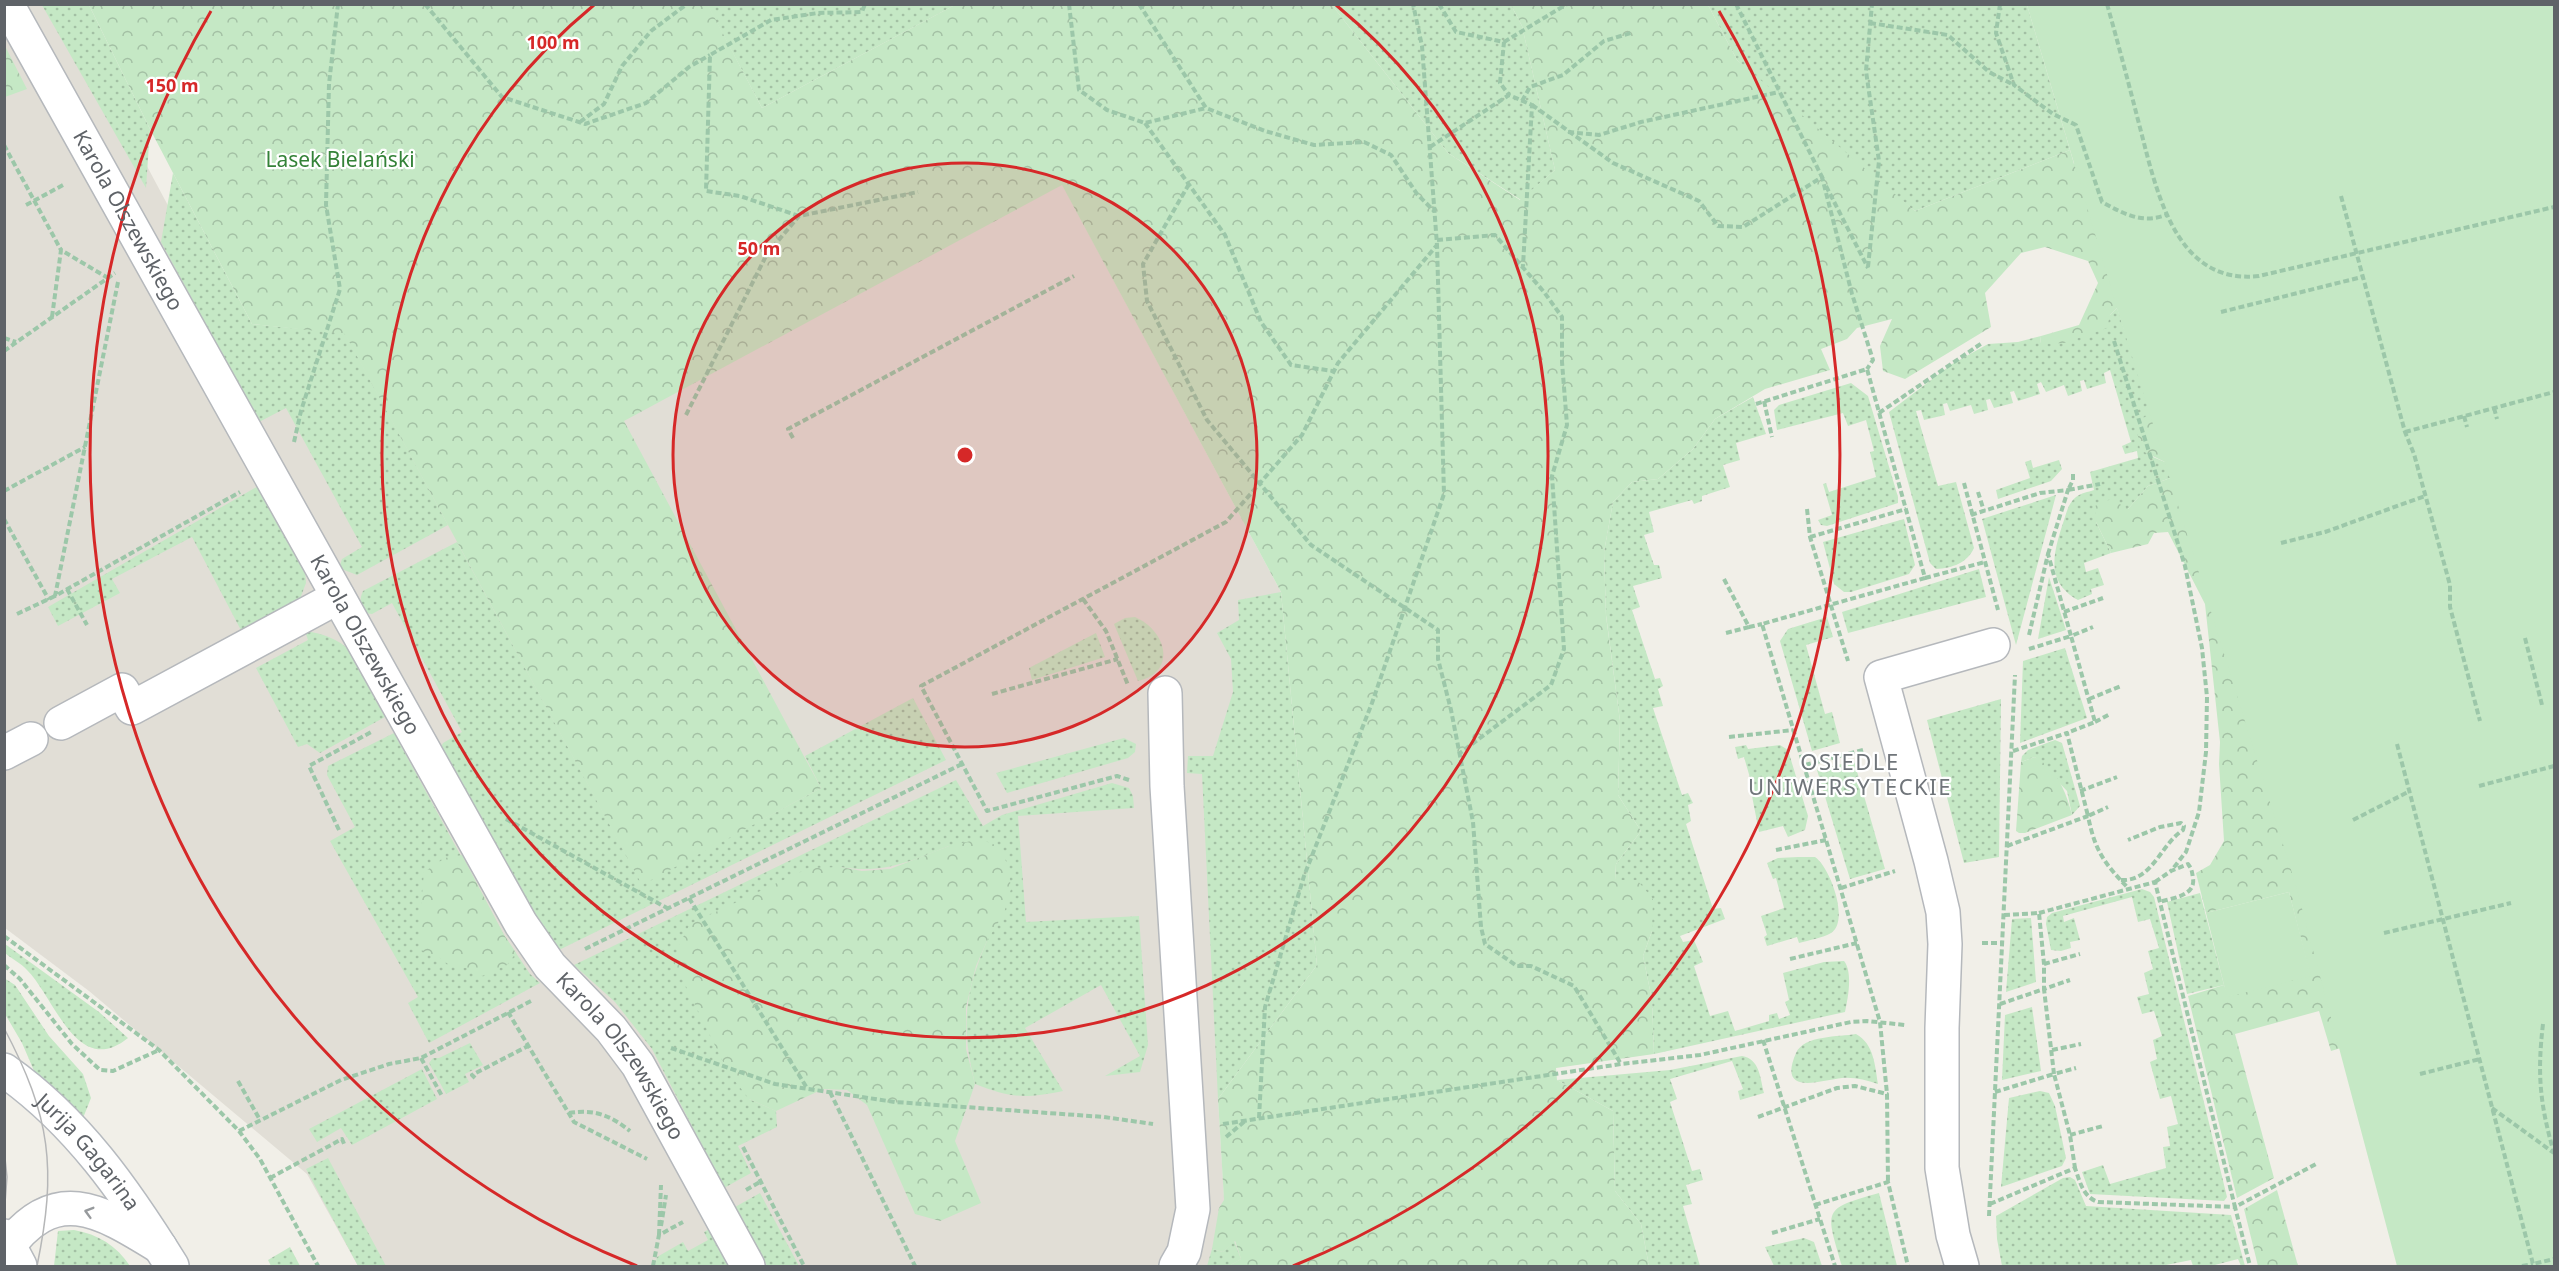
<svg xmlns="http://www.w3.org/2000/svg" width="2559" height="1271" viewBox="0 0 2559 1271" font-family="'Noto Sans',sans-serif">
<defs>
<pattern id="grass-dots" width="8" height="8" patternUnits="userSpaceOnUse" patternTransform="scale(1.5)"><rect width="8" height="8" fill="#c5e8c5"/><path d="M2 2h.1M6 6h.1" fill="none" stroke="#a3c0a4" stroke-width="1.8" stroke-linecap="round"/></pattern>
<pattern id="forest-crowns" width="20" height="18" patternUnits="userSpaceOnUse" patternTransform="scale(1.5)"><rect width="20" height="18" fill="#c5e8c5"/><path d="M2 6a3 3 0 1 1 6 0M12 15a3 3 0 1 1 6 0" fill="none" stroke="#a3c0a4"/></pattern>
</defs>
<rect width="100%" height="100%" fill="#f1efe8"/>
<!-- education -->
<path fill="#e1ded6" d="M 5,5 L 61,5 L 260,378 L 955,5 L 1062,184 L 1281,592 L 1218,1099 L 1225,1213 L 1244,1266 L 358,1266 L 307,1174 L 89,991 L 5,928 Z"/>
<!-- grass -->
<g fill="url(#grass-dots)">
<path d="M 42,5 L 89,5 L 150,129 L 146,188 Z"/>
<path d="M 703,5 L 955,5 L 762,108 L 708,6 Z"/>
<path d="M 1332,5 L 1511,5 L 1522,26 L 1555,170 L 1521,200 L 1448,153 Z"/>
<path d="M 1708,5 L 2027,5 L 2070,150 L 1915,211 L 1824,140 L 1737,60 Z"/>
<path d="M 173,173 L 252,324 L 345,333 L 448,525 L 357,575 L 339,568 L 342,559 L 362,547 L 286,408 L 259,422 L 161,242 Z"/>
<path d="M 2117,308 L 2132,353 L 2158,399 L 2153,457 L 2165,462 L 2176,476 L 2148,486 L 2128,509 L 2096,522 L 2111,553 L 2084,563 L 2086,572 L 2098,568 L 2104,585 L 2091,589 L 2092,594 L 2078,600 C 2046,582 2053,555 2062,526 C 2066,516 2067,504 2076,497 C 2081,493 2088,492 2094,490 L 2090,472 L 2138,458 L 2137,451 L 2125,454 L 2122,446 L 2131,442 L 2110,370 L 2104,373 L 2106,383 L 2087,389 L 2084,380 L 2080,381 L 2082,391 L 2068,396 L 2064,385 L 2046,392 L 2041,382 L 2037,384 L 2040,394 L 2018,401 L 2014,391 L 2010,392 L 2013,403 L 1994,408 L 1990,399 L 1986,400 L 1988,410 L 1974,414 L 1971,405 L 1950,411 L 1947,403 L 1943,404 L 1945,415 L 1924,420 L 1921,410 L 1916,411 L 1938,486 L 1956,482 L 1974,548 C 1967,563 1953,568 1936,569 L 1930,563 L 1889,412 L 1952,364 L 1988,344 L 2018,342 L 2041,336 L 2040,343 L 2110,315 Z"/>
<path d="M 1851,383 L 1868,396 L 1898,497 L 1898,503 L 1827,526 L 1821,525 L 1818,520 L 1832,515 L 1823,484 L 1826,483 L 1829,492 L 1876,477 L 1870,452 L 1874,451 L 1866,420 L 1848,426 L 1843,413 L 1777,430 L 1774,410 L 1779,405 Z"/>
<path d="M 1753,397 L 1766,434 L 1736,443 L 1740,460 L 1723,465 L 1730,487 L 1702,496 L 1702,501 L 1694,504 L 1692,500 L 1649,512 L 1654,532 L 1644,535 L 1654,565 L 1659,565 L 1662,578 L 1633,586 L 1640,607 L 1632,610 L 1655,679 L 1660,678 L 1663,686 L 1658,689 L 1663,706 L 1653,708 L 1682,795 L 1688,793 L 1693,803 L 1688,805 L 1691,821 L 1686,824 L 1713,909 L 1721,908 L 1725,919 L 1680,936 L 1683,942 L 1694,940 L 1703,962 L 1694,966 L 1710,1016 L 1728,1011 L 1735,1031 L 1769,1021 L 1769,1015 L 1777,1013 L 1779,1019 L 1790,1015 L 1785,1002 L 1789,1000 L 1783,973 L 1824,962 L 1844,961 C 1853,972 1848,998 1845,1012 L 1654,1054 L 1652,1000 L 1643,956 L 1652,931 L 1615,880 L 1616,864 L 1641,831 L 1618,795 L 1620,721 L 1606,615 L 1604,552 L 1613,502 L 1632,482 L 1658,479 L 1693,449 L 1715,419 Z"/>
<path d="M 2031,460 L 2033,468 L 2059,460 L 2062,469 L 2051,481 L 1998,499 L 1996,490 L 2030,478 L 2025,462 Z"/>
<path d="M 260,485 L 305,570 L 306,583 L 298,604 L 244,636 L 192,537 L 112,579 L 120,593 L 58,626 L 48,607 Z"/>
<path d="M 2056,495 L 2016,645 L 1982,519 Z"/>
<path d="M 1904,519 L 1915,565 L 1909,574 L 1851,592 L 1844,592 L 1834,584 L 1823,542 Z"/>
<path d="M 457,542 L 642,884 L 821,788 L 805,756 L 913,698 L 946,760 L 561,949 L 555,948 L 528,911 L 439,751 L 443,743 L 462,732 L 392,603 L 372,614 L 365,613 C 360,605 359,600 363,591 Z"/>
<path d="M 1979,569 L 1986,597 L 1848,633 L 1842,612 Z"/>
<path d="M 2049,577 L 2066,630 L 2038,639 Z"/>
<path d="M 1281,592 L 1317,965 L 1218,1099 L 1202,774 L 1187,773 L 1188,756 L 1213,756 L 1233,692 L 1231,659 L 1217,633 L 1239,620 L 1238,600 Z"/>
<path d="M 1135,617 C 1167,631 1177,672 1138,681 L 1114,624 L 1125,618 Z"/>
<path d="M 1827,617 L 1833,637 L 1806,645 L 1825,714 L 1832,712 L 1840,743 L 1812,751 L 1780,641 L 1788,629 Z"/>
<path d="M 305,631 C 321,633 339,639 350,651 L 385,717 L 320,753 L 307,744 L 298,747 L 256,668 L 308,640 Z"/>
<path d="M 1096,633 L 1105,657 L 1032,680 L 1029,668 Z"/>
<path d="M 2065,648 L 2087,718 L 2020,743 L 2023,661 Z"/>
<path d="M 2001,699 L 1999,857 L 1964,863 L 1927,720 Z"/>
<path d="M 394,733 L 504,935 L 530,974 L 540,983 L 429,1043 L 408,1003 L 418,997 L 330,841 L 355,827 L 327,775 L 328,766 Z"/>
<path d="M 1124,738 L 1136,744 L 1135,752 L 1128,758 L 1007,793 L 996,773 Z"/>
<path d="M 2055,740 L 2062,743 L 2080,806 L 2072,815 L 2067,791 L 2035,757 L 2021,762 L 2022,756 L 2028,750 Z"/>
<path d="M 1746,745 L 1748,749 L 1780,745 L 1788,750 L 1808,816 L 1805,830 L 1788,837 L 1783,826 L 1759,832 L 1752,796 L 1755,795 L 1744,757 L 1738,759 L 1735,747 Z"/>
<path d="M 1854,761 L 1885,869 L 1850,879 L 1817,770 Z"/>
<path d="M 956,780 L 983,826 L 1002,815 L 1112,783 L 1129,788 L 1133,796 L 1134,808 L 1018,816 L 1026,922 L 1139,916 L 1148,1045 L 1140,1072 L 1105,1076 L 1140,1056 L 1101,985 L 1025,1028 L 1063,1091 C 1023,1099 1012,1098 975,1084 C 961,1027 964,994 987,941 L 949,846 C 908,862 885,874 840,867 L 749,1099 L 776,1111 L 777,1127 L 738,1146 L 751,1173 L 724,1188 L 652,1049 L 615,1002 L 574,965 Z"/>
<path d="M 1798,857 L 1815,857 C 1830,867 1850,921 1831,933 C 1823,938 1809,940 1799,943 L 1797,937 L 1767,946 L 1764,937 L 1767,935 L 1761,916 L 1784,908 L 1776,878 L 1773,879 L 1767,863 L 1778,858 Z"/>
<path d="M 2142,889 L 2150,892 L 2154,897 L 2227,1197 L 2224,1201 L 2090,1194 L 2082,1172 L 2103,1165 L 2110,1184 L 2166,1168 L 2163,1147 L 2170,1146 L 2167,1127 L 2178,1124 L 2171,1096 L 2160,1099 L 2150,1062 L 2157,1059 L 2153,1040 L 2162,1036 L 2154,1011 L 2142,1014 L 2137,997 L 2149,994 L 2144,973 L 2153,969 L 2148,951 L 2159,948 L 2150,919 L 2138,922 L 2132,897 L 2063,916 L 2064,922 L 2074,918 L 2080,940 L 2070,942 L 2071,948 L 2061,951 L 2051,950 L 2046,924 L 2047,917 L 2052,913 Z"/>
<path d="M 2200,893 L 2224,985 L 2187,994 L 2167,902 Z"/>
<path d="M 2031,918 L 2036,982 L 2006,992 L 2012,919 Z"/>
<path d="M 5,944 L 99,1012 L 128,1038 C 77,1079 55,998 27,970 C 21,963 12,959 5,953 Z"/>
<path d="M 4,978 L 15,985 L 49,1036 L 83,1074 L 91,1098 L 83,1118 L 38,1080 L 22,1043 L 5,1014 Z"/>
<path d="M 2032,1007 L 2041,1071 L 2002,1080 L 2005,1015 Z"/>
<path d="M 1856,1034 C 1874,1044 1875,1065 1878,1084 C 1866,1080 1854,1077 1842,1078 C 1821,1080 1777,1097 1796,1053 C 1804,1035 1839,1037 1856,1034 Z"/>
<path d="M 470,1043 L 483,1065 L 465,1074 L 469,1082 L 446,1094 L 429,1063 L 433,1058 L 439,1058 Z"/>
<path d="M 1742,1056 C 1760,1059 1760,1078 1764,1093 L 1740,1100 L 1738,1091 L 1743,1089 L 1732,1061 L 1670,1079 L 1677,1099 L 1670,1102 L 1692,1171 L 1700,1169 L 1703,1180 L 1686,1185 L 1692,1204 L 1683,1206 L 1700,1266 L 1649,1266 L 1641,1224 L 1615,1191 L 1613,1111 L 1557,1080 L 1670,1070 Z"/>
<path d="M 422,1069 L 437,1099 L 352,1145 L 341,1128 L 317,1142 L 309,1129 Z"/>
<path d="M 2040,1091 L 2049,1093 L 2055,1106 L 2066,1158 L 2062,1166 L 2001,1187 L 2009,1098 Z"/>
<path d="M 328,1158 L 386,1266 L 358,1266 L 306,1169 Z"/>
<path d="M 2070,1177 L 2075,1180 L 2086,1206 L 2231,1215 L 2245,1266 L 2241,1266 L 2238,1259 L 2211,1266 L 2193,1266 L 2191,1260 L 2161,1266 L 2002,1266 L 1997,1239 L 1996,1216 L 2063,1178 Z"/>
<path d="M 760,1193 L 799,1266 L 767,1266 L 735,1207 Z"/>
<path d="M 1879,1193 L 1897,1266 L 1842,1266 C 1826,1210 1821,1209 1879,1193 Z"/>
<path d="M 711,1228 L 732,1266 L 655,1266 L 657,1257 L 683,1242 L 688,1251 L 708,1240 L 704,1232 Z"/>
<path d="M 74,1230 C 98,1234 117,1246 130,1266 L 54,1266 L 58,1231 Z"/>
<path d="M 1804,1238 L 1814,1242 L 1822,1266 L 1774,1266 L 1765,1247 Z"/>
<path d="M 1234,1241 L 1241,1259 L 1229,1266 L 1207,1266 L 1212,1249 L 1223,1252 Z"/>
<path d="M 290,1247 L 300,1266 L 271,1266 L 268,1260 Z"/>
</g>
<!-- forest -->
<g fill="url(#forest-crowns)">
<path d="M 89,5 L 708,5 L 762,108 L 955,5 L 1332,5 L 1448,153 L 1520,200 L 1555,170 L 1522,26 L 1511,5 L 1708,5 L 1737,60 L 1915,211 L 2070,150 L 2074,164 L 2091,165 L 2105,198 L 2117,191 L 2137,201 L 2132,231 L 2122,250 L 2125,272 L 2148,284 L 2167,280 L 2169,295 L 2158,326 L 2171,337 L 2174,353 L 2184,349 L 2187,363 L 2202,360 L 2207,373 L 2190,378 L 2205,434 L 2192,435 L 2190,461 C 2211,473 2209,496 2212,517 L 2229,527 L 2283,738 L 2313,731 L 2315,745 C 2308,753 2298,760 2292,768 C 2274,791 2293,827 2303,849 L 2319,851 L 2321,859 L 2312,867 L 2337,977 L 2363,1002 L 2355,1004 L 2364,1041 L 2331,1051 L 2319,1011 L 2235,1034 L 2274,1178 L 2237,1198 L 2188,996 L 2224,985 L 2228,996 L 2310,975 L 2289,892 L 2206,913 L 2196,873 L 2210,865 L 2224,841 L 2219,764 L 2220,742 L 2205,604 L 2168,532 L 2154,533 L 2148,544 L 2111,553 L 2096,522 L 2095,506 L 2111,499 L 2128,509 L 2148,486 L 2176,476 L 2165,462 L 2140,450 L 2136,422 L 2150,414 L 2158,399 L 2146,356 L 2132,353 L 2117,308 L 2110,315 L 2107,328 L 2064,343 L 2040,344 L 2041,336 L 2079,325 L 2098,283 L 2088,261 L 2045,247 L 2021,253 L 1985,293 L 1991,327 L 1905,379 L 1883,371 L 1880,346 L 1892,319 L 1857,328 L 1847,339 L 1821,349 L 1830,370 L 1765,389 L 1715,419 L 1693,449 L 1658,479 L 1632,482 L 1613,502 L 1604,552 L 1606,616 L 1620,721 L 1618,795 L 1641,831 L 1616,864 L 1615,880 L 1637,880 L 1653,899 L 1652,931 L 1643,956 L 1652,1000 L 1654,1054 L 1556,1068 L 1557,1080 L 1613,1111 L 1615,1191 L 1641,1224 L 1649,1266 L 1229,1266 L 1241,1259 L 1235,1241 L 1223,1252 L 1212,1249 L 1219,1208 L 1224,1200 L 1218,1099 L 1317,965 L 1281,592 L 1062,185 L 624,421 L 821,788 L 642,885 L 345,334 L 252,324 L 150,129 Z"/>
<path d="M 5,46 L 27,89 L 5,97 L 4,97 Z"/>
<path d="M 2035,757 C 2057,770 2066,791 2072,815 L 2025,833 L 2019,833 L 2016,831 L 2021,762 Z"/>
<path d="M 980,839 L 998,846 L 1008,865 L 1011,889 L 1004,913 L 987,941 L 976,966 L 966,1007 L 966,1049 L 975,1084 L 955,1141 L 981,1203 L 940,1221 L 915,1214 L 867,1105 L 847,1090 L 823,1089 L 776,1111 L 749,1099 L 728,1072 L 675,964 L 679,945 L 690,924 L 809,868 L 840,867 L 862,871 L 890,869 L 949,846 Z"/>
<path d="M 462,855 L 504,935 L 516,953 L 507,965 L 482,976 L 468,968 L 452,967 L 437,956 L 421,950 L 419,930 L 424,872 L 445,858 Z"/>
<path d="M 2277,1190 L 2298,1266 L 2258,1266 L 2244,1209 Z"/>
</g>
<!-- pitch -->
<g fill="#c5e8c5">
<path d="M 2027,5 L 2554,5 L 2554,1266 L 2397,1266 L 2296,886 L 2117,308 Z"/>
<path d="M 2289,892 L 2311,976 L 2227,997 L 2206,913 Z"/>
</g>
<g fill="none" stroke-linecap="round" stroke-linejoin="round">
<defs>
<g id="street">
<path id="s1" d="M 7,4 L 521,924 L 550,966 L 611,1029 L 638,1065 L 748,1266"/>
<path d="M 1165,693 L 1167,786 L 1193,1209 L 1184,1252 L 1176,1266"/>
<path d="M 61,723 L 122,690 L 132,708 L 338,597"/>
<path d="M 4,753 L 31,739"/>
<path d="M 4,1252 C 54,1181 100,1210 160,1247"/>
<path d="M 1962,1266 L 1953,1235 L 1942,1168 L 1942,1028 L 1945,944 L 1943,912 L 1931,861 L 1881,677 L 1993,645"/>
</g>
<g id="secondary">
<path id="s2" d="M 4,1070 C 77,1121 126,1192 172,1266"/>
<path d="M 4,1236 L 20,1266"/>
</g>
</defs>
<!-- street casing -->
<use href="#street" stroke="#b5b8bc" stroke-width="36"/>
<!-- secondary casing -->
<use href="#secondary" stroke="#b6babf" stroke-width="36"/>
<!-- path -->
<g stroke="#9cc7a9" stroke-width="4" stroke-dasharray="6 3" stroke-linecap="butt">
<path d="M 425,4 L 502,97 L 585,124 L 646,103 L 689,67 L 710,55"/>
<path d="M 1069,4 L 1079,90 L 1107,110 L 1145,123 L 1206,108"/>
<path d="M 1139,4 L 1206,108 L 1265,131 L 1314,145 L 1364,142 L 1391,155 L 1417,194 L 1434,211"/>
<path d="M 1439,4 L 1456,32 L 1504,42 L 1500,83 L 1509,95"/>
<path d="M 1736,4 L 1823,179"/>
<path d="M 2000,4 L 1996,33 L 2014,85 L 2053,114 L 2076,125 L 2102,202 C 2124,214 2142,224 2166,215"/>
<path d="M 2107,4 C 2118,43 2128,81 2138,120 C 2155,183 2172,286 2259,276 L 2554,207"/>
<path d="M 1870,23 L 1948,35 L 1989,72 L 2014,85"/>
<path d="M 1504,42 L 1567,4"/>
<path d="M 1522,101 L 1530,87 L 1563,75 L 1604,41 L 1631,33"/>
<path d="M 1532,105 L 1613,163 L 1699,201 L 1718,226 L 1743,227 L 1822,177 L 1852,294 L 1873,360 L 1867,369"/>
<path d="M 580,122 L 604,104 L 622,66 L 651,31 L 687,4"/>
<path d="M 1145,123 L 1225,235 L 1261,322 L 1291,365 L 1333,371"/>
<path d="M 1568,132 L 1599,135 L 1641,122 L 1779,92"/>
<path d="M 4,145 L 61,250"/>
<path d="M 1430,147 L 1509,95 L 1532,105 L 1523,266"/>
<path d="M 1189,184 L 1143,264 L 1147,301 L 1207,420 L 1311,545 L 1438,630 L 1438,659 L 1451,710 L 1473,822 L 1481,927 L 1485,944 L 1517,966 L 1531,966 L 1574,986 L 1621,1064"/>
<path d="M 1826,186 L 1868,268"/>
<path d="M 2341,196 L 2405,432 L 2414,454 L 2450,585 L 2450,607 L 2480,721"/>
<path d="M 26,205 L 65,184"/>
<path d="M 799,216 L 740,196 L 706,191 L 710,55 L 771,20 L 818,13 L 862,12 L 865,4"/>
<path d="M 1437,240 L 1495,235 L 1544,292 L 1562,317 L 1562,362 L 1567,425 L 1552,476 L 1564,649 L 1551,685 L 1460,753"/>
<path d="M 1868,267 L 1879,161 L 1866,71 L 1872,4"/>
<path d="M 118,282 L 55,596 L 240,492"/>
<path d="M 2221,312 L 2362,277"/>
<path d="M 52,317 L 61,250 L 108,278"/>
<path d="M 4,338 L 16,342"/>
<path d="M 2114,341 L 2185,566 L 2202,648 L 2207,697 L 2206,752 L 2199,812 L 2186,852 L 2171,871"/>
<path d="M 4,351 L 115,273"/>
<path d="M 1764,401 L 1772,437"/>
<path d="M 1756,404 L 1867,369 L 1925,578 L 1762,624 L 1880,1022 L 1887,1094"/>
<path d="M 2494,408 L 2497,419"/>
<path d="M 1879,413 L 1982,343"/>
<path d="M 686,415 L 767,254 L 799,216 L 918,192"/>
<path d="M 2464,416 L 2467,427"/>
<path d="M 2405,432 L 2554,392"/>
<path d="M 793,438 L 788,429 L 1074,276"/>
<path d="M 294,442 L 301,411 L 340,289 L 326,205 L 329,84 L 338,4"/>
<path d="M 2073,474 L 2073,480 L 2068,490 L 2100,484"/>
<path d="M 1964,483 L 1998,610"/>
<path d="M 4,491 L 85,447"/>
<path d="M 1978,492 L 1984,511"/>
<path d="M 1807,509 L 1810,537 L 1848,661"/>
<path d="M 1971,515 L 2040,493 L 2068,490 L 2048,554"/>
<path d="M 4,519 L 49,600"/>
<path d="M 1810,537 L 1906,509"/>
<path d="M 2281,543 L 2325,532 L 2425,496"/>
<path d="M 1925,578 L 1985,562"/>
<path d="M 1724,579 L 1749,627 L 1762,624"/>
<path d="M 67,589 L 87,625"/>
<path d="M 1083,599 L 1106,631 L 1128,685"/>
<path d="M 2064,612 L 2103,598"/>
<path d="M 17,614 L 55,596"/>
<path d="M 1726,633 L 1749,627"/>
<path d="M 2029,635 L 2048,554 L 2071,636 L 2093,627"/>
<path d="M 2525,638 L 2542,705"/>
<path d="M 2029,649 L 2071,636 L 2095,722 L 2067,733"/>
<path d="M 992,694 L 1118,659"/>
<path d="M 2089,699 L 2121,686"/>
<path d="M 2095,722 L 2110,714"/>
<path d="M 1729,737 L 1793,730"/>
<path d="M 2397,744 L 2533,1264 L 2554,1259"/>
<path d="M 2013,751 L 2067,733 L 2088,816 L 2108,807"/>
<path d="M 1805,765 L 1863,750"/>
<path d="M 1129,780 L 1117,776 L 987,811 L 921,686 L 1226,522 L 1302,435 L 1338,363 L 1437,245"/>
<path d="M 2479,786 L 2554,766"/>
<path d="M 2080,791 L 2117,777"/>
<path d="M 506,819 L 667,908"/>
<path d="M 2353,820 L 2410,791"/>
<path d="M 339,830 L 309,766 L 373,731"/>
<path d="M 2007,846 L 2088,816 C 2095,851 2104,863 2129,889"/>
<path d="M 1776,850 L 1826,840"/>
<path d="M 2121,880 C 2152,882 2161,844 2183,830 L 2184,826 L 2181,823 L 2160,827 L 2128,840"/>
<path d="M 2155,882 L 2171,871 L 2188,864 C 2192,869 2192,872 2193,878 C 2196,896 2172,898 2159,902"/>
<path d="M 1841,888 L 1895,871"/>
<path d="M 689,898 L 807,1088"/>
<path d="M 2039,913 L 2155,882 L 2235,1207 L 2318,1163"/>
<path d="M 2004,915 L 2039,913 L 2044,964 L 2044,989 L 2070,980"/>
<path d="M 2384,933 L 2511,903"/>
<path d="M 4,936 L 159,1050 L 239,1131 L 260,1159 L 318,1266"/>
<path d="M 1982,943 L 2002,943"/>
<path d="M 585,949 L 962,764"/>
<path d="M 1790,959 L 1857,943"/>
<path d="M 2044,964 L 2080,954"/>
<path d="M 4,965 L 20,979 L 72,1044 L 100,1070 L 113,1071 L 159,1050"/>
<path d="M 2000,1004 L 2044,989 L 2054,1074 L 2076,1068"/>
<path d="M 508,1012 L 574,1122 L 647,1159"/>
<path d="M 2543,1024 C 2537,1074 2540,1105 2554,1153"/>
<path d="M 1763,1040 L 1835,1266"/>
<path d="M 671,1048 L 775,1084 L 895,1102 L 1104,1117 L 1153,1124"/>
<path d="M 2052,1050 L 2081,1044"/>
<path d="M 421,1058 L 442,1096"/>
<path d="M 2420,1074 L 2480,1059"/>
<path d="M 475,1078 L 472,1075 L 528,1046"/>
<path d="M 238,1081 L 260,1120"/>
<path d="M 830,1092 L 915,1266"/>
<path d="M 1995,1092 L 2054,1074 L 2070,1135 L 2075,1168"/>
<path d="M 2492,1108 L 2554,1153"/>
<path d="M 569,1113 C 594,1109 610,1115 630,1131"/>
<path d="M 1758,1117 L 1837,1088 L 1855,1086 L 1887,1094 L 1888,1182"/>
<path d="M 1259,1118 L 1265,1007 L 1304,876 L 1372,703 L 1444,494 L 1437,245 L 1422,46 L 1413,4"/>
<path d="M 1223,1124 L 1621,1064 L 1700,1055 L 1851,1022 L 1867,1021 L 1905,1025"/>
<path d="M 239,1131 L 341,1080 L 389,1064 L 421,1058 L 533,1000"/>
<path d="M 2070,1135 L 2103,1126"/>
<path d="M 1226,1137 L 1245,1121"/>
<path d="M 743,1147 L 804,1266"/>
<path d="M 270,1178 L 342,1139 L 345,1146"/>
<path d="M 746,1190 L 760,1182"/>
<path d="M 1990,1204 L 2075,1168 C 2080,1182 2083,1197 2098,1202 L 2235,1207 L 2250,1266"/>
<path d="M 1815,1205 L 1888,1182 L 1908,1266"/>
<path d="M 1989,1216 L 2015,675"/>
<path d="M 661,1226 L 666,1195"/>
<path d="M 1772,1233 L 1820,1219"/>
<path d="M 659,1235 L 661,1185"/>
<path d="M 653,1266 L 659,1235 L 683,1222"/>
<path d="M 2522,1266 L 2533,1264"/>
</g>
<!-- street -->
<use href="#street" stroke="#fff" stroke-width="33"/>
<!-- secondary -->
<use href="#secondary" stroke="#fff" stroke-width="33"/>
<!-- tram -->
<g stroke="#b6b7b8" stroke-width="1.5">
<path d="M 4,1028 C 51,1117 57,1169 37,1266"/>
<path d="M 4,1149 L 7,1177 L 4,1216"/>
</g>
</g>
<!-- one-way arrows -->
<defs><path id="oneway-chevron" d="M-2-3.5L2.5 0L-2 3.5" fill="none" stroke-width="1.6" stroke-linecap="round" stroke-linejoin="round" transform="scale(1.5)"/></defs>
<use stroke="#979a9d" href="#oneway-chevron" transform="translate(89 1212) rotate(-164)"/>
<!-- distance rings -->
<circle cx="965" cy="455" r="292" fill="#d62828" fill-opacity=".12"/>
<g fill="none" stroke="#d62828" stroke-width="3">
<circle cx="965" cy="455" r="292"/>
<path d="M1336 5A583 583 0 1 1 594 5"/>
<path d="M637 1266A875 875 0 0 1 211 11M1719 11A875 875 0 0 1 1293 1266"/>
</g>
<g text-anchor="middle" stroke-width="4.5" stroke-linejoin="round" paint-order="stroke">
<!-- park labels -->
<g font-size="21" fill="#348238" stroke="#fff">
<text x="340" y="167">Lasek Bielański</text>
</g>
<!-- street labels -->
<g font-size="21" fill="#5f6368" stroke="#fff">
<text dy="7" stroke="none"><textPath href="#s1" startOffset="248">Karola Olszewskiego</textPath></text>
<text dy="7" stroke="none"><textPath href="#s1" startOffset="734">Karola Olszewskiego</textPath></text>
<text dy="7" stroke="none"><textPath href="#s1" startOffset="1220">Karola Olszewskiego</textPath></text>
<text dy="7" stroke="none"><textPath href="#s2" startOffset="118">Jurija Gagarina</textPath></text>
</g>
<!-- neighbourhood labels -->
<g font-size="22" letter-spacing="1.5" fill="#70757a" stroke="#fff">
<text x="1850" y="770">OSIEDLE<tspan x="1850" dy="25">UNIWERSYTECKIE</tspan></text>
</g>
</g>
<circle cx="965" cy="455" r="9" fill="#d62828" stroke="#fff" stroke-width="3"/>
<g font-size="18" text-anchor="middle" font-weight="bold" fill="#d62828" stroke="#fff" stroke-width="4.5" stroke-linejoin="round" paint-order="stroke">
<text x="553" y="49">100 m</text>
<text x="172" y="92">150 m</text>
<text x="759" y="255">50 m</text>
</g>
<!-- border -->
<rect width="2559" height="1271" fill="none" stroke="#5f6368" stroke-width="12"/>
</svg>
